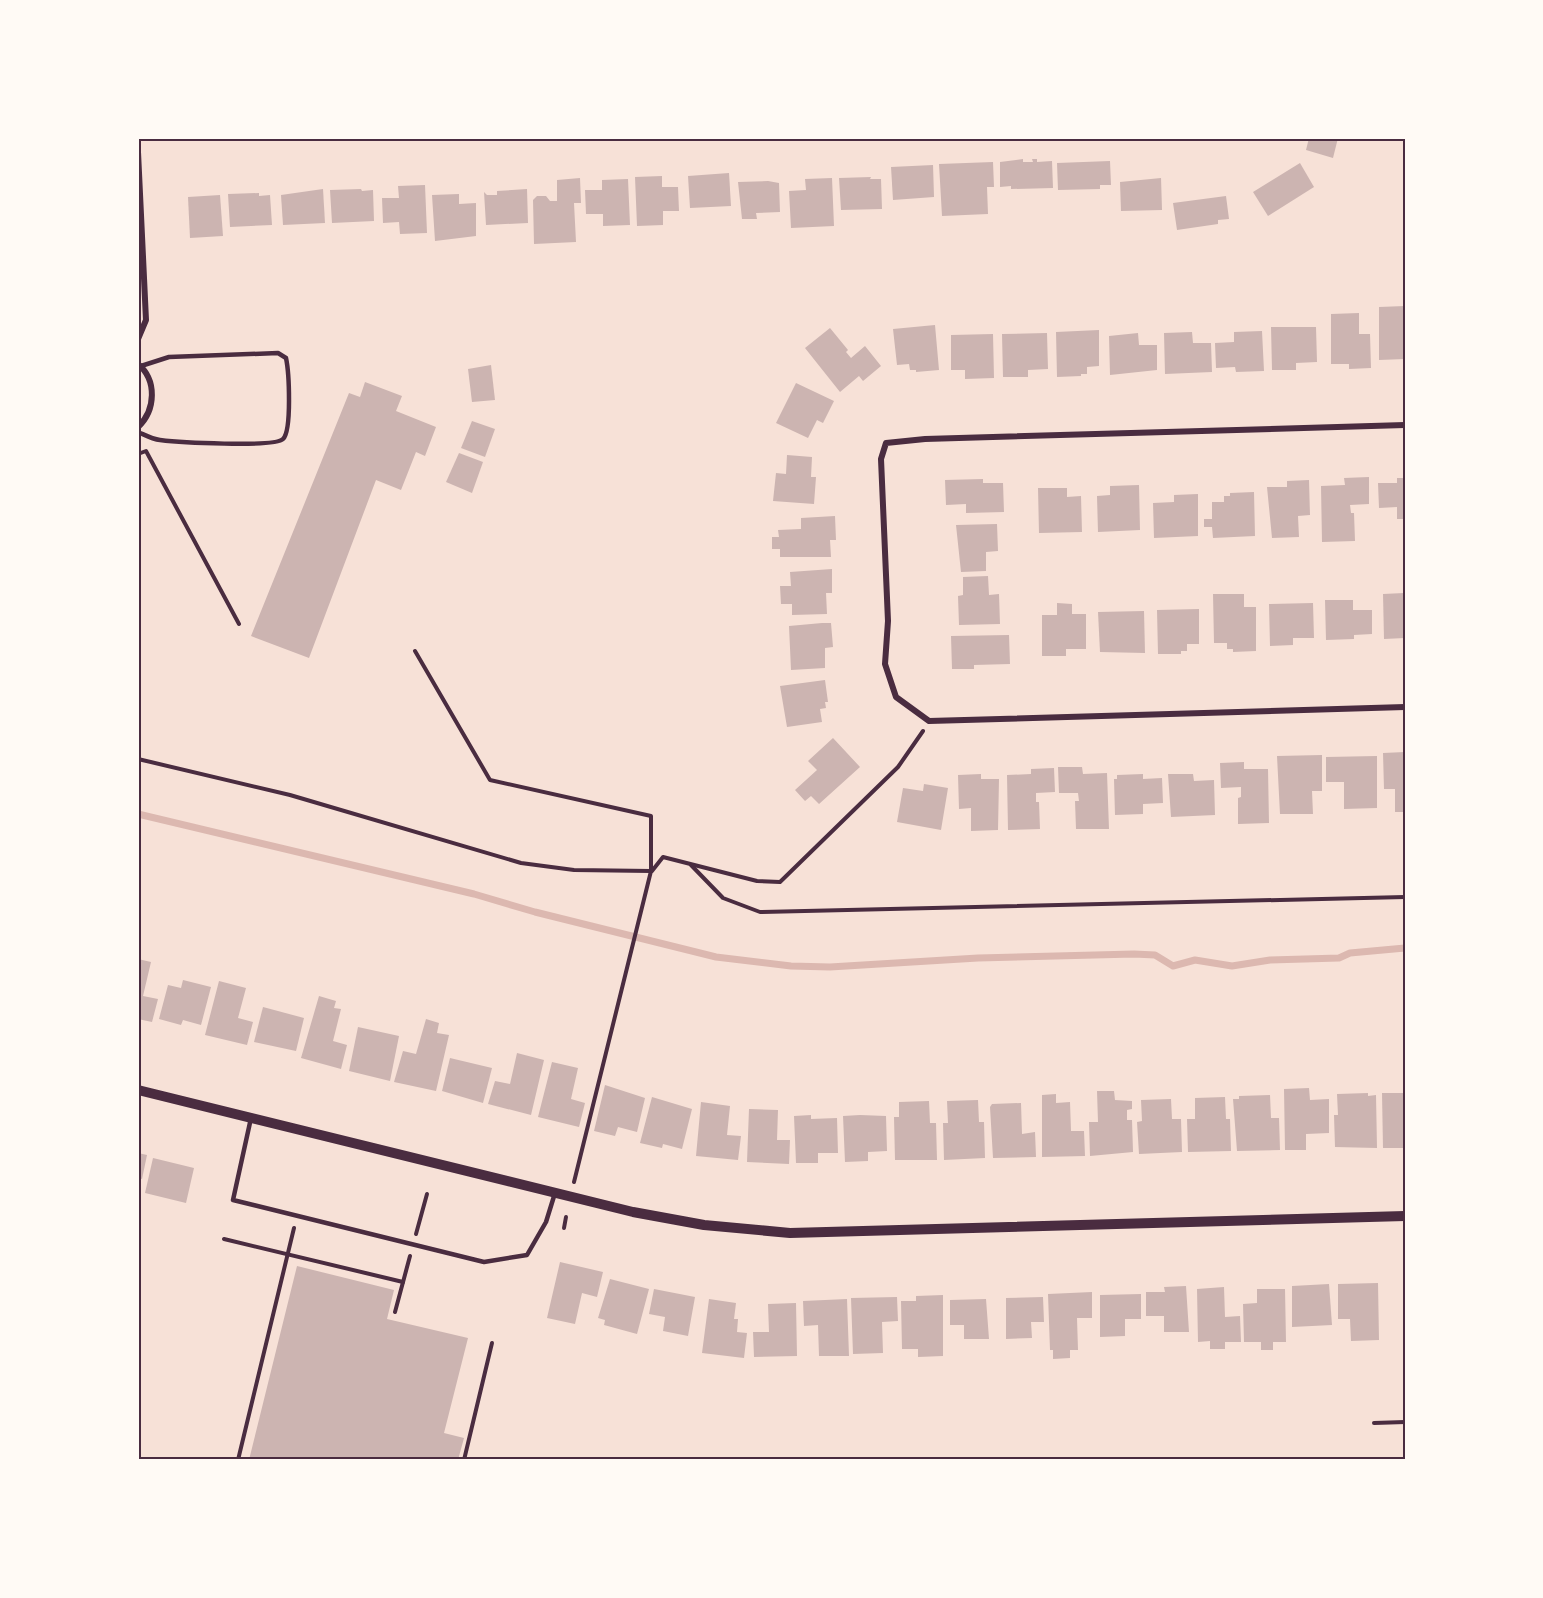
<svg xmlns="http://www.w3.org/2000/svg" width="1543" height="1598" viewBox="0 0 1543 1598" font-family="'Golos Text',sans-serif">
<rect width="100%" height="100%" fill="#f7e1d7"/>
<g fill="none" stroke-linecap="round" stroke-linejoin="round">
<!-- stream -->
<path stroke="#dcb8b0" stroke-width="7" d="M 138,814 L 474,894 L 535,912 L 716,957 L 791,966 L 830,967 L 978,958 L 1134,954 L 1155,955 L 1173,966 L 1195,960 L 1232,966 L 1270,960 L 1339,958 L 1350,953 L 1405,948"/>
</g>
<!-- building -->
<g fill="#ccb4b1">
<path d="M 1309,138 L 1338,138 L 1333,158 L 1306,150 Z"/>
<path d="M 1023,159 L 1023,162 L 1033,162 L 1032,159 L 1037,159 L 1037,162 L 1052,161 L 1053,188 L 1011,189 L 1011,186 L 1000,187 L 1000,162 Z"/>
<path d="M 1110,161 L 1111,185 L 1100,185 L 1100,189 L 1058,190 L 1057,163 Z"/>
<path d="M 993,162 L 994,187 L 987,187 L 988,214 L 942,216 L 939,164 Z"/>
<path d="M 1300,163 L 1314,187 L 1268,216 L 1253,192 Z"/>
<path d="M 933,165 L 934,197 L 893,200 L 891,167 Z"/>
<path d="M 729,173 L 731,206 L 690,208 L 688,176 Z"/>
<path d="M 662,176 L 662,187 L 678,187 L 679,211 L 663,211 L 663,225 L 637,226 L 635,177 Z"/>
<path d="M 871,177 L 870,179 L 881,179 L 882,209 L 841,210 L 839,178 Z"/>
<path d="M 580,178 L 581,203 L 574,203 L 576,242 L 534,244 L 533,200 L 537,196 L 546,196 L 550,201 L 557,201 L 557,180 Z"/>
<path d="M 832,178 L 834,226 L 791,228 L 789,191 L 806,190 L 805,179 Z"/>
<path d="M 1161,178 L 1162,210 L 1121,211 L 1120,182 Z"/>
<path d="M 628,179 L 630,225 L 603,226 L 603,214 L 586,214 L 585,190 L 602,190 L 602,180 Z"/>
<path d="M 768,181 L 779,183 L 780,212 L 756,213 L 757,219 L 742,219 L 738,182 Z"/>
<path d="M 425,185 L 427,233 L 400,234 L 399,222 L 383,223 L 382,198 L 399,198 L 398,186 Z"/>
<path d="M 323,189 L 325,223 L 283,225 L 281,195 Z"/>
<path d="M 361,189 L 362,191 L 373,190 L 374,221 L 332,223 L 330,190 Z"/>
<path d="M 527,189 L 528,223 L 486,225 L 484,192 L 487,195 L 497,195 L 497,191 Z"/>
<path d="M 259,193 L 259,196 L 270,195 L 272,225 L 230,227 L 228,194 Z"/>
<path d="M 459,194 L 459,204 L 476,203 L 476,236 L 435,241 L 432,195 Z"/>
<path d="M 220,195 L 223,236 L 190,238 L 188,197 Z"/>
<path d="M 1226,196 L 1229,219 L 1218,220 L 1218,224 L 1177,230 L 1173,203 Z"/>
<path d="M 1405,306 L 1405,359 L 1379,360 L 1379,307 Z"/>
<path d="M 1359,313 L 1359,334 L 1370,334 L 1371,368 L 1349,369 L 1349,364 L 1331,364 L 1331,314 Z"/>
<path d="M 935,325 L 939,370 L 916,372 L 916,370 L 910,370 L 909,364 L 897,365 L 893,329 Z"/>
<path d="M 1271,327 L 1316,327 L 1317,362 L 1296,363 L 1296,370 L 1272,370 Z"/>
<path d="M 830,328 L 848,350 L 846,352 L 851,358 L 865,346 L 881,366 L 863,381 L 859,376 L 840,392 L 805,348 Z"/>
<path d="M 1099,330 L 1099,366 L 1087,367 L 1087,374 L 1081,374 L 1081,376 L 1057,377 L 1056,332 Z"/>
<path d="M 1262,331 L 1264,371 L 1236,372 L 1235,367 L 1216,368 L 1215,343 L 1234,342 L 1234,332 Z"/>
<path d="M 1192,332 L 1193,343 L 1211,343 L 1212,372 L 1165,374 L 1164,333 Z"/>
<path d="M 1047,333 L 1048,369 L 1028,370 L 1028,377 L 1003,377 L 1002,334 Z"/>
<path d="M 1138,333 L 1139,345 L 1157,345 L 1157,370 L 1110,375 L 1109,336 Z"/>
<path d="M 993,334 L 994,378 L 965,379 L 965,370 L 951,370 L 951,335 Z"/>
<path d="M 491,365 L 495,400 L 472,402 L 468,369 Z"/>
<path d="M 365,382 L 402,396 L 396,411 L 436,427 L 425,456 L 416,452 L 401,490 L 376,480 L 309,658 L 251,636 L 349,393 L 360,397 Z"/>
<path d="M 796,383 L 834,401 L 823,423 L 817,420 L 808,438 L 776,423 Z"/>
<path d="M 472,421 L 495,429 L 485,457 L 461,448 Z"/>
<path d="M 459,453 L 483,462 L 472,493 L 446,482 Z"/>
<path d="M 787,455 L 812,457 L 811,477 L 816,477 L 814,504 L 773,501 L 776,473 L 786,474 Z"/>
<path d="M 1369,477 L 1369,504 L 1350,505 L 1351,513 L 1354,513 L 1355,541 L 1322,542 L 1321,486 L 1345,485 L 1344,478 Z"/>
<path d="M 1397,478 L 1405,478 L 1405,519 L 1397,519 L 1397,507 L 1379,508 L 1378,483 L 1397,483 Z"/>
<path d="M 983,479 L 983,483 L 1003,483 L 1004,512 L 966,513 L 966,504 L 946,505 L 945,480 Z"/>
<path d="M 1309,480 L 1310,515 L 1298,516 L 1299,537 L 1272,538 L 1267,487 L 1287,487 L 1287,481 Z"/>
<path d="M 1139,485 L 1140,530 L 1098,532 L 1097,496 L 1110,495 L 1110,486 Z"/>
<path d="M 1038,488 L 1067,488 L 1067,497 L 1081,496 L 1082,532 L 1039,533 Z"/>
<path d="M 1254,492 L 1255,536 L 1213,538 L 1212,527 L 1204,527 L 1204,519 L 1212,519 L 1212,502 L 1224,502 L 1224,496 L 1230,496 L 1230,493 Z"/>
<path d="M 1198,494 L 1198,536 L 1154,538 L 1153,503 L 1174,502 L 1174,495 Z"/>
<path d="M 835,516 L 836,540 L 830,540 L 831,557 L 780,557 L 780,549 L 772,549 L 772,537 L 779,537 L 778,530 L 801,529 L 801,518 Z"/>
<path d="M 997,524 L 998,551 L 986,552 L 986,571 L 961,572 L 956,525 Z"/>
<path d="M 832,569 L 832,593 L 826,593 L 827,614 L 792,615 L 792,604 L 781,604 L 780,586 L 791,586 L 790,572 Z"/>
<path d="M 988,576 L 989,595 L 999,594 L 1000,624 L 959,625 L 958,596 L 963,595 L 963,577 Z"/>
<path d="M 1404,593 L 1405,638 L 1384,639 L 1383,594 Z"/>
<path d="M 1213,594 L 1244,594 L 1244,607 L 1256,607 L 1256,651 L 1233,652 L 1233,649 L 1227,649 L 1227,643 L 1214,643 Z"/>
<path d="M 1325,600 L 1353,600 L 1353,610 L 1372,610 L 1372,634 L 1354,635 L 1354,639 L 1326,640 Z"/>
<path d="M 1057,603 L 1072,604 L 1072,614 L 1086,614 L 1086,649 L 1066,649 L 1066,656 L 1042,656 L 1042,615 L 1057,615 Z"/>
<path d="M 1313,603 L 1314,638 L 1293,638 L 1293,645 L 1270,646 L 1269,604 Z"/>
<path d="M 1199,609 L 1199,644 L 1187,644 L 1187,651 L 1181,651 L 1181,654 L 1158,654 L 1157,610 Z"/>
<path d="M 1144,611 L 1145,653 L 1100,652 L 1098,612 Z"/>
<path d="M 822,623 L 831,623 L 833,647 L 825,648 L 825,668 L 791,670 L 789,626 Z"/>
<path d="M 1009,635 L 1010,664 L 974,665 L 974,669 L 952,669 L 951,636 Z"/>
<path d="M 825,680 L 828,702 L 825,702 L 826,708 L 820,709 L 822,722 L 787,727 L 780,686 Z"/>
<path d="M 833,738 L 860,767 L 819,804 L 811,796 L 805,801 L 795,790 L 817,770 L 808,761 Z"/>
<path d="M 1405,752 L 1405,812 L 1395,812 L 1395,789 L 1384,789 L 1383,753 Z"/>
<path d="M 1322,755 L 1322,791 L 1312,791 L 1313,814 L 1280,814 L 1277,756 Z"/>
<path d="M 1377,756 L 1377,808 L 1344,809 L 1344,782 L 1326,782 L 1326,757 Z"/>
<path d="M 1244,762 L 1244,769 L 1268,769 L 1269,823 L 1238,824 L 1238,798 L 1241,797 L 1241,787 L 1221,788 L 1220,763 Z"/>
<path d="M 1058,767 L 1082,767 L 1083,774 L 1107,773 L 1109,829 L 1076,829 L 1075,801 L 1079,801 L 1078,793 L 1059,793 Z"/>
<path d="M 1054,768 L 1055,792 L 1036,793 L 1036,802 L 1039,802 L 1040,829 L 1008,830 L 1007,775 L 1031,774 L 1031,769 Z"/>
<path d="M 981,774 L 981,779 L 999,779 L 998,830 L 971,831 L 971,808 L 959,809 L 958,775 Z"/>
<path d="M 1143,774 L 1143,779 L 1162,778 L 1163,803 L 1143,804 L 1143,814 L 1115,815 L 1114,779 L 1117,779 L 1117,775 Z"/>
<path d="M 1168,774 L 1193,774 L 1194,781 L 1214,780 L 1215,815 L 1171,817 Z"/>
<path d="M 924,784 L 948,788 L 941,830 L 897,822 L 903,788 L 923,791 Z"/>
<path d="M 138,959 L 151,962 L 143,996 L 158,999 L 152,1022 L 138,1019 Z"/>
<path d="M 183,980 L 211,987 L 201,1025 L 183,1020 L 181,1025 L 159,1019 L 168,985 L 181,988 Z"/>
<path d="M 219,981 L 246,988 L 238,1018 L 253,1022 L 247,1045 L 205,1035 Z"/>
<path d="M 319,996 L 336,1001 L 334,1008 L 341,1009 L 333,1041 L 347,1045 L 341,1069 L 301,1058 Z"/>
<path d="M 263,1007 L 304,1018 L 296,1051 L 254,1042 Z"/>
<path d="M 426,1019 L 439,1023 L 437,1033 L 449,1035 L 436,1091 L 394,1082 L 403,1051 L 416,1054 Z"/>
<path d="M 358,1027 L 399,1036 L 390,1081 L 349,1071 Z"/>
<path d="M 517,1053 L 544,1060 L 531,1115 L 488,1104 L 495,1081 L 510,1084 Z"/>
<path d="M 450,1058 L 492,1068 L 483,1103 L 442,1091 Z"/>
<path d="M 552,1062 L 578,1068 L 571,1099 L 585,1103 L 579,1127 L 538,1117 Z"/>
<path d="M 605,1085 L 645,1098 L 637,1132 L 618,1127 L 615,1136 L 594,1131 Z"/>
<path d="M 1309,1088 L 1310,1100 L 1329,1099 L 1329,1133 L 1306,1134 L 1306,1150 L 1285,1150 L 1284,1089 Z"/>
<path d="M 1097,1091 L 1114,1091 L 1115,1100 L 1132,1101 L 1132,1109 L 1127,1110 L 1127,1120 L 1132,1120 L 1133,1152 L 1090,1156 L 1089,1122 L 1098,1122 Z"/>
<path d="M 1368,1093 L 1368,1096 L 1376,1095 L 1377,1148 L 1335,1147 L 1334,1115 L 1338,1115 L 1337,1094 Z"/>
<path d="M 1382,1093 L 1405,1093 L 1404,1148 L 1383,1148 Z"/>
<path d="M 1056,1094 L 1056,1103 L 1070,1102 L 1071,1131 L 1084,1131 L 1085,1156 L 1042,1157 L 1042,1095 Z"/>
<path d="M 1270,1095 L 1271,1118 L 1279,1118 L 1280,1150 L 1237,1151 L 1233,1099 L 1239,1099 L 1239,1096 Z"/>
<path d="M 652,1097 L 692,1109 L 682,1149 L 663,1144 L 662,1148 L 640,1143 Z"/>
<path d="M 1225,1097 L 1226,1119 L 1230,1119 L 1231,1151 L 1188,1152 L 1187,1119 L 1195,1119 L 1195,1098 Z"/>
<path d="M 1171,1099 L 1172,1119 L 1181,1119 L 1182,1152 L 1139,1154 L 1137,1122 L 1142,1121 L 1141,1100 Z"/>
<path d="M 978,1100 L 979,1122 L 984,1122 L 985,1158 L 944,1160 L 943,1123 L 948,1123 L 947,1101 Z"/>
<path d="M 929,1101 L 930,1123 L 936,1123 L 937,1160 L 895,1160 L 894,1117 L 899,1117 L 899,1102 Z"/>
<path d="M 701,1102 L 730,1106 L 727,1135 L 741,1136 L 738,1160 L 696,1156 Z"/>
<path d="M 1021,1103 L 1022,1134 L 1035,1132 L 1036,1157 L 993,1158 L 990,1107 L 992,1104 Z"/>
<path d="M 749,1109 L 778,1110 L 777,1140 L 790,1140 L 789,1164 L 747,1162 Z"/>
<path d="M 811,1115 L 811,1119 L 837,1118 L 838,1153 L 818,1153 L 818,1163 L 796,1163 L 794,1116 Z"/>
<path d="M 860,1115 L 886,1116 L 887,1151 L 868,1152 L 868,1161 L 845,1162 L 843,1116 Z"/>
<path d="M 138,1153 L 147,1155 L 142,1179 L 138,1178 Z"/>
<path d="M 153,1158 L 194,1168 L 186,1203 L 145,1193 Z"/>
<path d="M 560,1262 L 603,1272 L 597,1297 L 582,1293 L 575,1324 L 547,1318 Z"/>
<path d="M 297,1266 L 394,1290 L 387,1319 L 468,1338 L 444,1433 L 464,1438 L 458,1460 L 249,1460 Z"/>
<path d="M 610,1279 L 649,1289 L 637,1334 L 604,1325 L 605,1320 L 598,1318 Z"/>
<path d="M 1378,1283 L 1379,1340 L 1351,1341 L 1350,1319 L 1338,1319 L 1338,1284 Z"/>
<path d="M 1329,1284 L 1332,1325 L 1292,1327 L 1292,1286 Z"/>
<path d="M 1186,1286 L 1189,1332 L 1164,1332 L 1164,1316 L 1146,1316 L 1146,1292 L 1165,1292 L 1164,1287 Z"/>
<path d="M 1224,1287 L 1225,1317 L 1240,1316 L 1241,1342 L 1225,1342 L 1225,1349 L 1210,1349 L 1210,1341 L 1198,1342 L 1197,1289 Z"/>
<path d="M 654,1289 L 695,1297 L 688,1336 L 663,1331 L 665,1317 L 649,1314 Z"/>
<path d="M 1257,1289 L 1285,1289 L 1286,1342 L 1273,1342 L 1273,1350 L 1261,1350 L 1261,1342 L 1244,1342 L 1243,1304 L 1257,1303 Z"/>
<path d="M 1092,1292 L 1092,1318 L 1077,1318 L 1078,1350 L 1070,1350 L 1070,1358 L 1053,1359 L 1053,1350 L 1050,1350 L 1048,1294 Z"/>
<path d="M 1141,1294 L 1141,1319 L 1125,1319 L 1125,1336 L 1100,1337 L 1100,1295 Z"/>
<path d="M 943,1295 L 943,1356 L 918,1357 L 918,1349 L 902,1349 L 901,1301 L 916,1301 L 916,1296 Z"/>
<path d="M 897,1297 L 898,1321 L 882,1322 L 883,1353 L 853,1354 L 851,1298 Z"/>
<path d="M 1043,1297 L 1044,1322 L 1031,1322 L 1032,1338 L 1006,1339 L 1006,1298 Z"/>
<path d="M 709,1299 L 736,1303 L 734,1319 L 738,1319 L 737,1332 L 747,1333 L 744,1358 L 702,1353 Z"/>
<path d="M 847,1299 L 849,1356 L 819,1356 L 818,1325 L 804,1326 L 803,1301 Z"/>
<path d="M 986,1299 L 989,1339 L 964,1339 L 964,1325 L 950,1325 L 950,1300 Z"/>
<path d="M 796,1303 L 797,1356 L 754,1357 L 753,1332 L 769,1332 L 768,1304 Z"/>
</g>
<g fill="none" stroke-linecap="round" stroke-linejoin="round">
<!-- path -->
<g stroke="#4a2c40" stroke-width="4">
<path d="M 138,454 L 146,451 L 239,624"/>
<path d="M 415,651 L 490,780 L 651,816 L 651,871 L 574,1182"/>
<path d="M 138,759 L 290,795 L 521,863 L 574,870 L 651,871"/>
<path d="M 691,865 L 723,898 L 760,912 L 1405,897"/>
<path d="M 652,871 L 663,857 L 757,881 L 780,882 L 898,767 L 923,731"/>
<path d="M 564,1228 L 566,1217"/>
<path d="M 416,1234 L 427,1194"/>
<path d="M 224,1239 L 403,1282"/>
<path d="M 395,1312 L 410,1256"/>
<path d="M 1374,1423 L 1405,1422"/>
<path d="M 238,1460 L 294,1228"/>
<path d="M 464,1460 L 492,1343"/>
</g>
<!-- service -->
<g stroke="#4a2c40" stroke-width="4.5">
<path d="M 138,432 C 145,435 152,439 160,440 C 176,442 274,448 283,439 C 292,430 289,372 286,358 L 278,353 L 169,357 L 141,366"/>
<path d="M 251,1118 L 233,1200 L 484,1262 L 527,1255 L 546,1222 L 555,1193"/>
</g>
<!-- minor -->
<g stroke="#4a2c40" stroke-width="6">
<path d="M 138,152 L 146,320 L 138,339"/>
<path d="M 138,364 C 157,380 156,410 138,427"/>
<path d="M 1405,425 L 925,439 L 886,443 L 881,459 L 888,621 L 885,664 L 896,697 L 929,721 L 1405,707"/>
</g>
<!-- tertiary -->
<path stroke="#4a2c40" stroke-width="10" d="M 138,1090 L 633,1212 L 704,1225 L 790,1233 L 1405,1216"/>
</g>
<!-- border -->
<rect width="1543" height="1598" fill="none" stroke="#fffaf5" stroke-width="279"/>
<rect x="140" y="140" width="1264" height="1318" fill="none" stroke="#4a2c40" stroke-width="2"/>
</svg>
